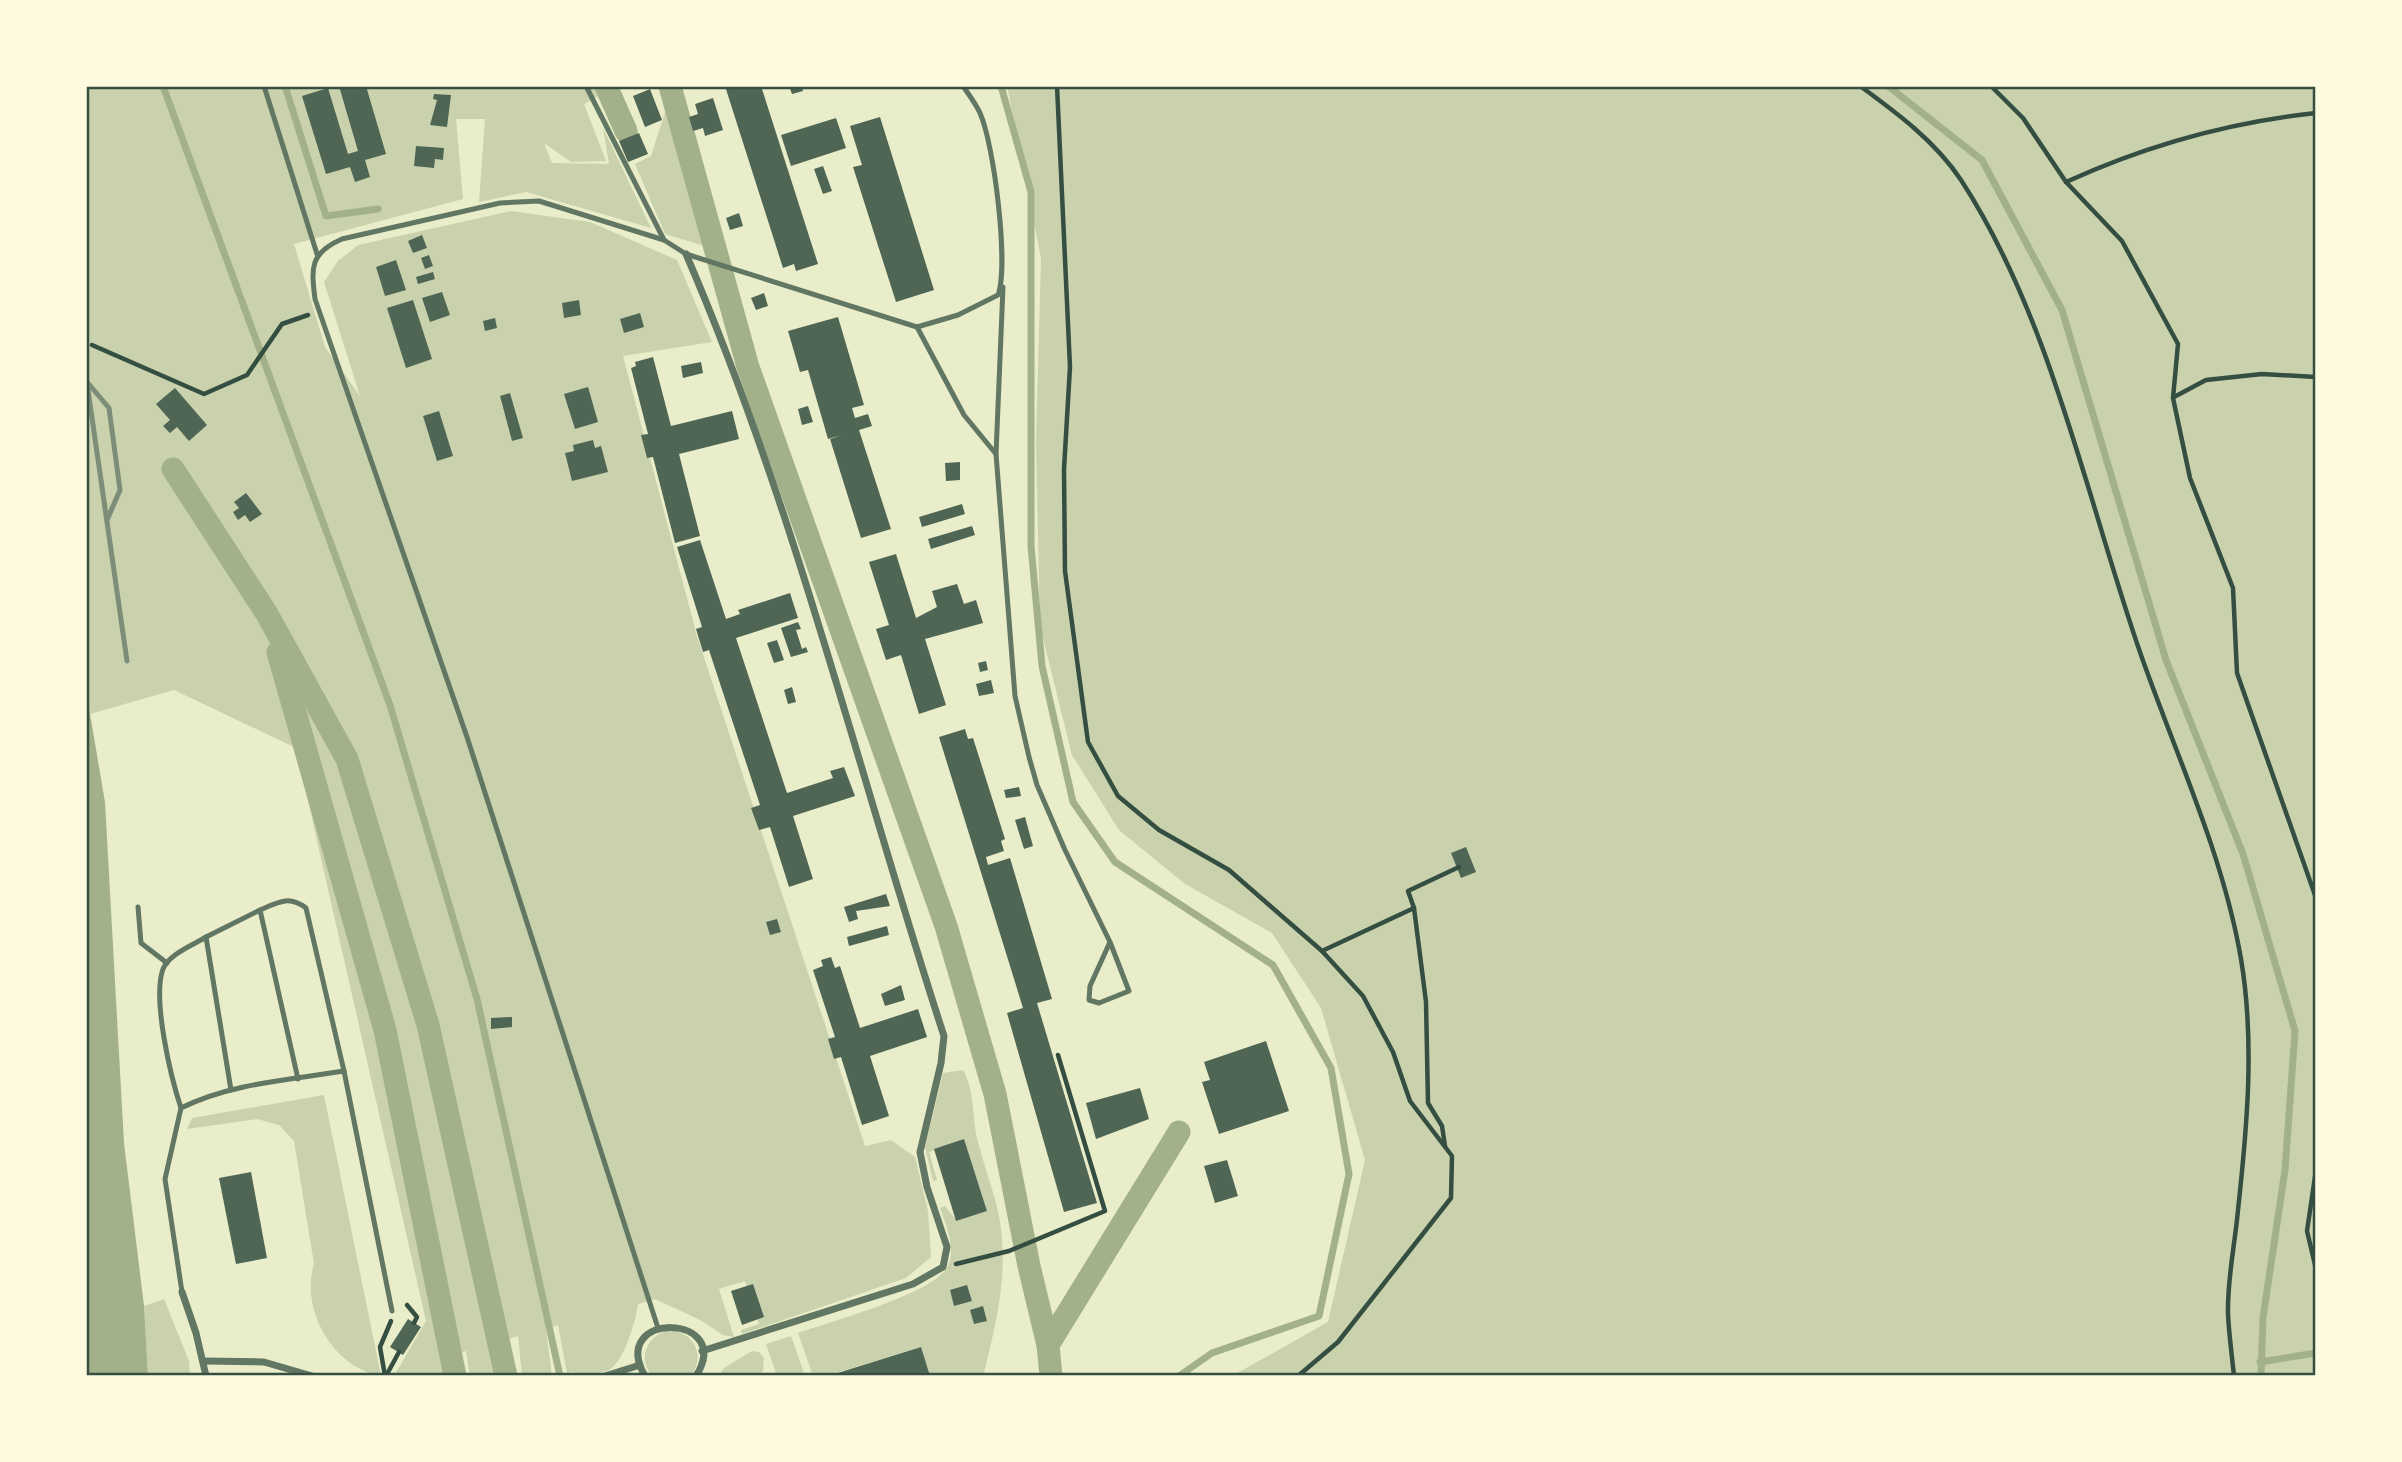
<svg xmlns="http://www.w3.org/2000/svg" width="2402" height="1462" viewBox="0 0 2402 1462" font-family="'Asap Condensed',sans-serif">
<rect width="100%" height="100%" fill="#e9edc9"/>
<!-- green -->
<g fill="#cad2ad">
<path d="M 86,86 L 616,86 L 584,104 L 606,161 L 571,162 L 544,143 L 552,163 L 609,164 L 603,128 L 651,228 L 526,192 L 479,202 L 485,119 L 456,119 L 463,199 L 294,244 L 325,347 L 360,396 L 324,282 L 338,261 L 358,245 L 511,211 L 590,222 L 677,260 L 712,342 L 623,356 L 697,636 L 865,1146 L 891,1140 L 915,1157 L 928,1211 L 931,1257 L 906,1278 L 742,1334 L 741,1330 L 759,1324 L 745,1281 L 719,1289 L 734,1337 L 723,1335 L 700,1320 L 655,1299 L 638,1304 C 636,1320 624,1362 609,1370 C 600,1374 586,1374 576,1376 L 573,1372 L 567,1373 L 558,1325 L 546,1329 L 552,1376 L 522,1376 L 518,1336 L 492,1344 L 497,1376 L 470,1376 L 466,1351 L 445,1357 L 449,1376 L 394,1376 L 426,1321 L 296,748 L 174,690 L 90,714 L 86,690 Z"/>
<path d="M 1007,86 L 2316,86 L 2316,1376 L 1232,1376 L 1328,1322 L 1365,1160 L 1321,1008 L 1272,933 L 1185,884 L 1119,830 L 1072,755 L 1040,626 L 1036,442 L 1041,258 Z"/>
<path d="M 668,103 L 708,247 L 665,234 L 635,164 L 651,156 Z"/>
<path d="M 963,1070 C 975,1092 972,1114 977,1138 C 983,1163 992,1186 998,1211 C 1010,1268 997,1321 983,1376 L 930,1376 L 920,1347 L 826,1376 L 813,1376 L 798,1333 C 829,1322 936,1293 948,1266 C 956,1248 946,1225 940,1208 L 945,1206 L 956,1220 L 987,1211 L 964,1140 L 929,1152 L 937,1180 L 933,1181 L 925,1147 L 943,1073 Z"/>
<path d="M 324,1095 L 381,1376 C 333,1368 300,1310 314,1264 L 294,1141 L 279,1125 L 257,1119 L 187,1129 L 192,1118 Z"/>
<path d="M 164,1299 L 189,1361 L 190,1376 L 148,1376 L 144,1306 Z"/>
<path d="M 669,1330 C 694,1332 706,1355 691,1376 L 652,1376 C 637,1357 647,1336 669,1330 Z"/>
<path d="M 791,1336 L 805,1376 L 777,1376 L 766,1344 Z"/>
<path d="M 752,1351 L 759,1352 L 764,1358 L 763,1371 L 759,1376 L 719,1376 L 724,1368 Z"/>
</g>
<!-- water -->
<path fill="#a3b18a" d="M 86,690 L 105,802 L 124,1143 L 144,1306 L 148,1376 L 86,1376 Z"/>
<g fill="none" stroke-linecap="round" stroke-linejoin="round">
<!-- stream -->
<g stroke="#a3b18a" stroke-width="7">
<path d="M 163,86 L 390,705 L 477,999 L 560,1376"/>
<path d="M 285,86 L 326,216 L 378,209"/>
<path d="M 1001,86 L 1031,192 L 1031,546 L 1042,666 L 1073,802 L 1115,862 L 1273,965 L 1331,1068 L 1349,1174 L 1319,1316 L 1212,1353 L 1179,1376"/>
<path d="M 1888,86 L 1982,160 L 2062,310 L 2166,660 L 2243,854 L 2295,1031 L 2285,1170 L 2263,1318 L 2261,1376"/>
<path d="M 2260,1362 L 2316,1353"/>
</g>
<!-- canal -->
<g stroke="#a3b18a" stroke-width="23">
<path d="M 606,86 L 626,131"/>
<path d="M 670,86 L 748,367 L 946,926 L 995,1094 L 1029,1266 L 1048,1345 L 1051,1376"/>
<path d="M 173,469 L 267,614 L 347,759 L 428,1025 L 506,1376"/>
<path d="M 278,652 L 385,1030 L 455,1376"/>
<path d="M 1048,1345 L 1179,1132"/>
</g>
</g>
<!-- building -->
<g fill="#4f6655">
<path d="M 339,86 L 366,86 L 386,154 L 365,160 L 370,177 L 355,182 L 350,167 L 326,174 L 302,96 L 328,88 L 348,154 L 358,151 Z"/>
<path d="M 725,86 L 761,86 L 818,264 L 796,271 L 794,264 L 783,268 Z"/>
<path d="M 789,86 L 802,86 L 803,91 L 792,94 Z"/>
<path d="M 650,89 L 662,120 L 645,127 L 633,96 Z"/>
<path d="M 434,94 L 451,95 L 447,127 L 430,125 L 437,100 L 433,99 Z"/>
<path d="M 713,98 L 723,130 L 705,136 L 703,128 L 693,131 L 689,117 L 698,114 L 695,104 Z"/>
<path d="M 880,117 L 934,290 L 896,302 L 853,167 L 862,165 L 850,126 Z"/>
<path d="M 836,118 L 846,148 L 791,166 L 781,135 Z"/>
<path d="M 639,133 L 648,154 L 628,162 L 619,141 Z"/>
<path d="M 416,146 L 444,148 L 443,160 L 435,159 L 434,168 L 414,166 Z"/>
<path d="M 823,166 L 832,191 L 823,194 L 814,169 Z"/>
<path d="M 739,213 L 743,226 L 730,230 L 726,218 Z"/>
<path d="M 422,235 L 427,248 L 413,253 L 408,241 Z"/>
<path d="M 429,255 L 433,266 L 425,269 L 421,258 Z"/>
<path d="M 396,260 L 406,290 L 385,296 L 376,267 Z"/>
<path d="M 433,272 L 435,279 L 418,284 L 416,277 Z"/>
<path d="M 442,292 L 450,315 L 430,322 L 422,298 Z"/>
<path d="M 764,293 L 768,306 L 756,310 L 751,298 Z"/>
<path d="M 413,300 L 432,359 L 406,368 L 387,308 Z"/>
<path d="M 579,300 L 581,315 L 564,318 L 562,303 Z"/>
<path d="M 640,313 L 644,327 L 624,333 L 620,319 Z"/>
<path d="M 838,317 L 864,405 L 852,408 L 855,418 L 868,414 L 872,426 L 859,430 L 891,529 L 861,538 L 830,439 L 842,435 L 828,439 L 808,370 L 800,372 L 788,331 Z"/>
<path d="M 495,318 L 497,328 L 485,331 L 483,321 Z"/>
<path d="M 653,357 L 671,426 L 732,411 L 739,439 L 679,454 L 700,536 L 675,543 L 653,457 L 647,458 L 641,435 L 648,434 L 631,368 L 636,366 L 635,362 Z"/>
<path d="M 701,362 L 703,373 L 683,378 L 681,366 Z"/>
<path d="M 588,387 L 598,422 L 575,429 L 564,394 Z"/>
<path d="M 175,388 L 207,425 L 189,441 L 177,427 L 170,433 L 163,426 L 170,420 L 156,404 Z"/>
<path d="M 510,393 L 523,438 L 512,441 L 500,396 Z"/>
<path d="M 808,406 L 813,422 L 802,425 L 798,409 Z"/>
<path d="M 439,411 L 453,456 L 437,461 L 423,416 Z"/>
<path d="M 593,440 L 595,448 L 601,446 L 608,472 L 572,481 L 565,453 L 574,451 L 573,445 Z"/>
<path d="M 960,462 L 960,480 L 946,481 L 945,463 Z"/>
<path d="M 246,493 L 262,514 L 250,522 L 245,515 L 238,520 L 233,512 L 239,508 L 234,502 Z"/>
<path d="M 962,504 L 965,514 L 922,527 L 919,517 Z"/>
<path d="M 972,526 L 975,535 L 931,549 L 928,539 Z"/>
<path d="M 700,540 L 726,619 L 740,614 L 738,610 L 790,593 L 798,618 L 736,638 L 787,793 L 833,778 L 830,771 L 844,767 L 855,796 L 793,816 L 813,879 L 789,887 L 770,827 L 759,830 L 751,808 L 760,805 L 709,650 L 703,652 L 696,629 L 702,627 L 677,547 Z"/>
<path d="M 896,554 L 916,618 L 937,607 L 932,591 L 957,584 L 964,604 L 976,600 L 983,623 L 925,639 L 946,705 L 919,714 L 901,655 L 886,660 L 876,629 L 889,625 L 869,562 Z"/>
<path d="M 798,622 L 801,629 L 796,630 L 802,649 L 806,647 L 808,652 L 791,657 L 781,628 Z"/>
<path d="M 777,640 L 784,660 L 774,663 L 767,643 Z"/>
<path d="M 986,661 L 988,670 L 980,672 L 978,663 Z"/>
<path d="M 991,680 L 994,693 L 979,696 L 976,684 Z"/>
<path d="M 792,687 L 796,702 L 788,704 L 784,690 Z"/>
<path d="M 965,729 L 968,739 L 973,738 L 1005,839 L 1001,841 L 1004,851 L 986,857 L 988,865 L 1010,858 L 1052,999 L 1037,1003 L 1097,1203 L 1064,1212 L 1007,1013 L 1023,1008 L 939,737 Z"/>
<path d="M 1019,787 L 1021,796 L 1006,798 L 1004,790 Z"/>
<path d="M 1025,817 L 1033,846 L 1024,849 L 1015,820 Z"/>
<path d="M 1466,847 L 1476,872 L 1461,878 L 1451,853 Z"/>
<path d="M 886,894 L 890,906 L 856,911 L 858,919 L 849,922 L 844,907 Z"/>
<path d="M 777,919 L 781,932 L 770,935 L 766,922 Z"/>
<path d="M 887,926 L 889,935 L 849,946 L 847,937 Z"/>
<path d="M 831,957 L 835,968 L 840,966 L 860,1028 L 918,1009 L 927,1037 L 870,1056 L 889,1116 L 862,1125 L 841,1057 L 834,1059 L 828,1039 L 835,1037 L 813,970 L 823,966 L 821,960 Z"/>
<path d="M 901,985 L 905,1000 L 885,1006 L 881,994 Z"/>
<path d="M 512,1017 L 512,1027 L 491,1029 L 491,1018 Z"/>
<path d="M 1266,1041 L 1289,1111 L 1219,1134 L 1202,1082 L 1210,1080 L 1204,1062 Z"/>
<path d="M 1140,1088 L 1149,1119 L 1096,1139 L 1086,1103 Z"/>
<path d="M 964,1139 L 987,1211 L 956,1221 L 934,1149 Z"/>
<path d="M 1227,1160 L 1238,1196 L 1215,1203 L 1204,1166 Z"/>
<path d="M 251,1172 L 267,1258 L 236,1264 L 219,1178 Z"/>
<path d="M 753,1284 L 764,1317 L 742,1325 L 731,1291 Z"/>
<path d="M 967,1285 L 972,1301 L 954,1306 L 950,1290 Z"/>
<path d="M 983,1306 L 987,1321 L 974,1324 L 970,1310 Z"/>
<path d="M 408,1319 L 421,1327 L 403,1355 L 390,1347 Z"/>
<path d="M 921,1347 L 930,1376 L 828,1376 Z"/>
</g>
<g fill="none" stroke-linecap="round" stroke-linejoin="round">
<!-- path -->
<g stroke="#344e41" stroke-width="4.5">
<path d="M 1057,86 L 1070,367 L 1064,469 L 1065,571 L 1088,742 L 1118,796 L 1159,830 L 1229,870 L 1322,951 L 1363,996 L 1393,1052 L 1410,1101 L 1452,1156 L 1451,1198 L 1338,1342 L 1298,1376"/>
<path d="M 1860,86 C 1897,113 1935,141 1961,180 C 2051,318 2087,500 2141,655 C 2176,755 2223,854 2241,959 C 2255,1041 2247,1128 2238,1210 C 2235,1244 2227,1280 2228,1314 C 2229,1335 2232,1356 2234,1376"/>
<path d="M 1991,86 L 2023,118 L 2066,182 L 2122,241 L 2178,344 L 2173,398 L 2190,478 L 2233,588 L 2237,673 L 2316,898"/>
<path d="M 2066,182 C 2145,146 2231,122 2316,113"/>
<path d="M 92,345 L 204,394 L 247,375 L 282,324 L 308,315"/>
<path d="M 2174,397 L 2206,380 L 2262,374 L 2316,377"/>
<path d="M 1322,951 L 1414,908"/>
<path d="M 1445,1146 L 1442,1126 L 1428,1103 L 1426,1002 L 1414,908 L 1408,891 L 1459,867"/>
<path d="M 2316,1170 L 2307,1231 L 2316,1269"/>
<path d="M 956,1264 L 1009,1251 L 1105,1211 L 1058,1055"/>
<path d="M 407,1305 L 417,1317 L 414,1323"/>
<path d="M 385,1376 L 380,1347 L 391,1321"/>
<path d="M 386,1376 L 399,1352"/>
</g>
<!-- service -->
<g stroke="#617663" stroke-width="5">
<path d="M 264,86 L 317,254"/>
<path d="M 586,86 L 664,240"/>
<path d="M 917,327 L 958,315 L 998,295 C 1009,265 994,144 980,113 C 976,104 969,95 963,86"/>
<path d="M 996,454 L 1003,287"/>
<path d="M 138,907 L 141,943 L 167,963"/>
<path d="M 206,937 L 260,910"/>
<path d="M 298,1079 L 260,910 C 278,902 289,895 306,908 L 344,1071"/>
<path d="M 181,1108 C 171,1078 152,999 163,969 C 169,954 193,945 206,937 L 231,1090"/>
<path d="M 182,1292 L 165,1179 L 181,1108 C 231,1083 290,1080 344,1071 L 392,1311"/>
<path d="M 658,1328 L 467,737 L 315,299 C 311,267 310,253 342,239 L 500,203 L 539,201 L 664,240 L 686,254 L 917,327 L 964,415 L 996,454 L 1015,696 L 1029,757 L 1037,785 L 1065,850 L 1110,942 L 1129,991 L 1099,1003 L 1089,1000 L 1090,986 L 1110,942"/>
</g>
<!-- minor -->
<g stroke="#617663" stroke-width="7">
<path d="M 686,254 C 795,506 859,776 944,1036 L 941,1063 L 920,1152 L 927,1187 L 947,1247 L 943,1267 L 913,1284 L 702,1351"/>
<path d="M 182,1292 L 196,1333 L 206,1376"/>
<path d="M 204,1361 L 264,1362 L 312,1376"/>
<path d="M 605,1376 L 640,1365"/>
<path d="M 645,1376 C 607,1310 736,1313 696,1376"/>
</g>
<!-- rail -->
<g stroke="#7c8e77" stroke-width="5">
<path d="M 86,376 L 127,661"/>
<path d="M 87,382 L 109,408 L 120,490 L 107,520"/>
</g>
</g>
<!-- border -->
<rect width="2402" height="1462" fill="none" stroke="#fefae0" stroke-width="175"/>
<rect x="88" y="88" width="2226" height="1286" fill="none" stroke="#344e41" stroke-width="2.5"/>
</svg>
